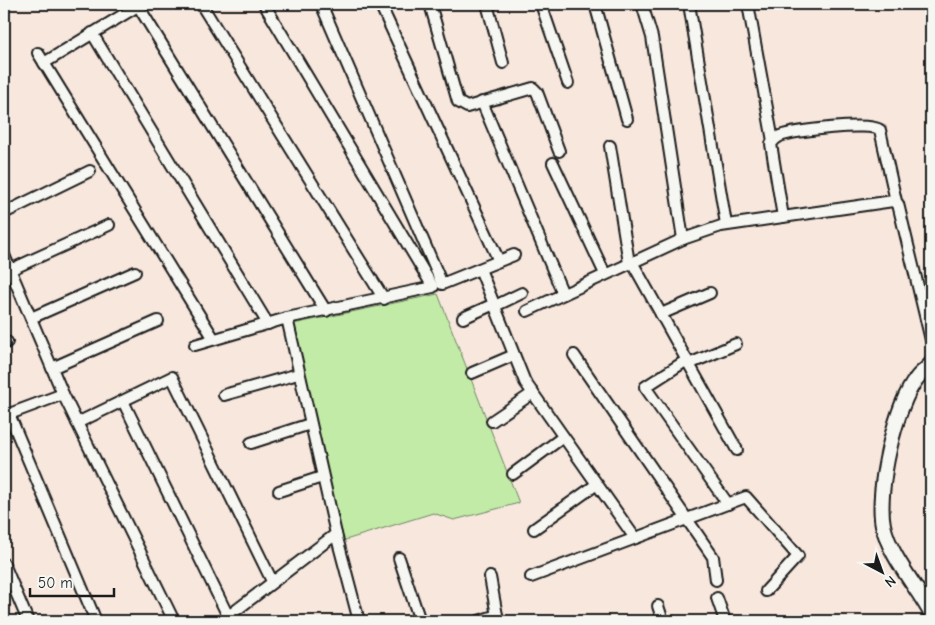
<svg xmlns="http://www.w3.org/2000/svg" width="935" height="625" viewBox="0 0 935 625" font-family="'Comic Neue',sans-serif">
<rect width="100%" height="100%" fill="#f7e7dd"/>
<filter id="ink" filterUnits="userSpaceOnUse"><feTurbulence type="fractalNoise" baseFrequency=".02" numOctaves="2"/><feDisplacementMap in="SourceGraphic" scale="10" xChannelSelector="R" yChannelSelector="G"/><feConvolveMatrix kernelMatrix="1 2 1 2 8 2 1 2 1" color-interpolation-filters="sRGB"/></filter>
<g filter="url(#ink)">
<!-- green -->
<path fill="#c2eba7" stroke="#6f8462" d="M 438,294 L 519,503 L 454,520 L 433,513 L 342,541 L 293,324 Z"/>
<g fill="none" stroke-linecap="round" stroke-linejoin="round">
<defs>
<g id="minor">
<path d="M 137,4 L 326,311"/>
<path d="M 201,4 L 384,299"/>
<path d="M 264,4 L 433,287 L 287,318"/>
<path d="M 321,4 L 442,284 L 514,255"/>
<path d="M 380,4 L 499,261"/>
<path d="M 430,4 L 458,102 L 467,107 L 533,88 L 537,92 L 559,151"/>
<path d="M 487,4 L 503,63"/>
<path d="M 541,4 L 568,83"/>
<path d="M 595,4 L 627,119"/>
<path d="M 642,4 L 652,37 L 683,239"/>
<path d="M 689,4 L 726,224"/>
<path d="M 748,4 L 773,141"/>
<path d="M 92,33 L 268,324"/>
<path d="M 38,53 L 214,339"/>
<path d="M 44,63 L 141,4"/>
<path d="M 482,102 L 563,294"/>
<path d="M 610,146 L 629,263"/>
<path d="M 553,163 L 605,274"/>
<path d="M 4,213 L 90,171"/>
<path d="M 783,217 L 771,144 C 773,141 776,138 780,136 C 793,131 871,121 880,130 L 896,201"/>
<path d="M 4,255 L 63,394"/>
<path d="M 632,262 L 661,314 L 710,293"/>
<path d="M 480,269 L 525,382 L 635,538"/>
<path d="M 10,270 L 109,225"/>
<path d="M 495,306 L 522,293"/>
<path d="M 527,311 L 683,239 L 721,226 L 893,201 L 898,204 L 931,340"/>
<path d="M 661,314 L 737,450"/>
<path d="M 31,318 L 135,272"/>
<path d="M 463,318 L 494,304"/>
<path d="M 4,344 L 7,342"/>
<path d="M 195,345 L 287,318 L 336,534 L 359,621"/>
<path d="M 574,355 L 713,557 L 716,580"/>
<path d="M 687,360 L 645,387 L 728,504"/>
<path d="M 689,364 L 736,344"/>
<path d="M 52,368 L 158,321"/>
<path d="M 472,373 L 514,355"/>
<path d="M 224,395 L 298,374"/>
<path d="M 123,401 L 228,616"/>
<path d="M 9,414 L 96,621"/>
<path d="M 4,416 L 63,394 L 174,621"/>
<path d="M 492,421 L 533,393"/>
<path d="M 77,423 L 172,377 L 272,581"/>
<path d="M 251,443 L 310,424"/>
<path d="M 513,474 L 563,437"/>
<path d="M 279,491 L 322,477"/>
<path d="M 534,529 L 597,484"/>
<path d="M 399,558 L 420,621"/>
<path d="M 4,564 L 28,621"/>
<path d="M 490,577 L 498,621"/>
<path d="M 531,577 L 746,497 L 798,556 L 766,591"/>
<path d="M 717,598 L 725,621"/>
<path d="M 658,606 L 663,621"/>
<path d="M 222,621 L 336,534"/>
<path d="M 479,621 L 497,615"/>
</g>
<path id="secondary" d="M 931,364 C 927,369 921,373 917,378 C 895,405 876,491 883,525 C 890,557 916,585 931,613"/>
</defs>
<!-- minor casing -->
<use href="#minor" stroke="#1c1c1c" stroke-width="14"/>
<!-- secondary casing -->
<use href="#secondary" stroke="#1c1c1c" stroke-width="18"/>
<!-- minor -->
<use href="#minor" stroke="#f6f6f2" stroke-width="10"/>
<!-- secondary -->
<use href="#secondary" stroke="#f6f6f2" stroke-width="14"/>
</g>
</g>
<!-- margin -->
<rect width="935" height="625" fill="none" stroke="#f6f6f2" stroke-width="20"/>
<rect x="10" y="10" width="915" height="605" fill="none" stroke="#1c1c1c" stroke-width="2" filter="url(#ink)"/>
<!-- north arrow -->
<g transform="translate(882 572) rotate(139)" stroke="#f6f6f2" stroke-width="4" paint-order="stroke">
<path d="M0-4L9 19L0 12L-9 19Z" fill="#1c1c1c"/>
<text y="-8" font-size="14" font-weight="bold" text-anchor="middle" fill="#1c1c1c">N</text>
</g>
<!-- scale -->
<path d="M30 588v8h84v-8" fill="none" stroke="#1c1c1c" stroke-width="2.5"/>
<text x="38" y="588" font-size="15" fill="#1c1c1c" stroke="#f6f6f2" stroke-width="4" paint-order="stroke">50 m</text>
</svg>
